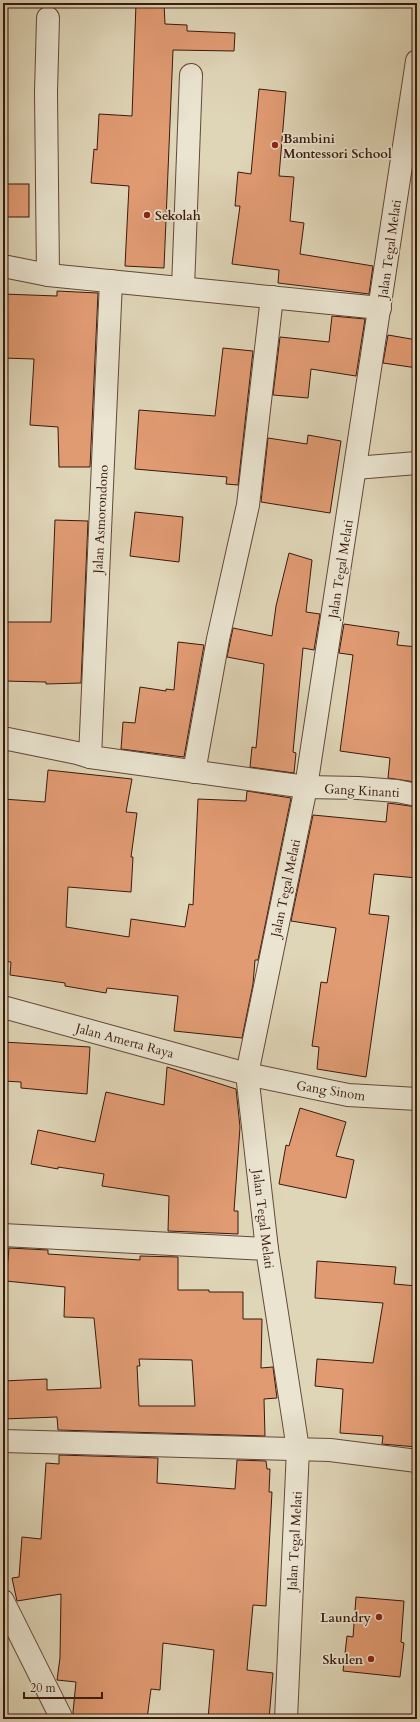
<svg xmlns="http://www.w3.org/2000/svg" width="420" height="1722" viewBox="0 0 420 1722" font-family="Cardo,serif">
<rect width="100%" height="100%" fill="#dfd5b7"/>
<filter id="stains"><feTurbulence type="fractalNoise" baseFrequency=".005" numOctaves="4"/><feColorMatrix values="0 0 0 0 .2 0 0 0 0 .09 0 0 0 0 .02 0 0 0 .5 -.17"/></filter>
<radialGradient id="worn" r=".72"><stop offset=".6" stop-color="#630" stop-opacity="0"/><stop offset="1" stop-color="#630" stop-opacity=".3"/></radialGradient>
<!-- building -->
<g fill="#e19b73" stroke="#39190e" fill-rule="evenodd">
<path d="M 136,3 L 164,3 L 165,24 L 187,25 L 187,31 L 235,33 L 234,51 L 173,50 L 164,268 L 125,266 L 129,186 L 91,183 L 94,149 L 97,150 L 99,114 L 132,116 Z"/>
<path d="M 259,89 L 286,92 L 279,176 L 294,177 L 290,221 L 304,223 L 300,254 L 373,266 L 369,294 L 278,283 L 279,270 L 232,264 L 240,206 L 235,206 L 238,172 L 251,174 Z"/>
<rect x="3" y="184" width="26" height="33"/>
<path d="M 57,291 L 98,293 L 90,467 L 59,467 L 58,427 L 30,425 L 34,359 L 3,358 L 3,294 L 57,296 Z"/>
<path d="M 332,316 L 365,319 L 356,376 L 311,369 L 308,398 L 273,395 L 280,337 L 329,342 Z"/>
<path d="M 388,335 L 417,340 L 417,368 L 383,363 Z"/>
<path d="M 223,348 L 253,351 L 238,485 L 226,484 L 227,477 L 135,469 L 139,410 L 215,416 Z"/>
<path d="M 308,435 L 341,441 L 330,513 L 261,502 L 268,438 L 307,444 Z"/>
<path d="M 135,512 L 183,517 L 179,562 L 130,556 Z"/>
<path d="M 55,520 L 88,521 L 81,683 L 46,684 L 46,682 L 3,681 L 3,622 L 51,622 Z"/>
<path d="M 289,553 L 312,560 L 306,612 L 320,614 L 314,650 L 303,648 L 293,752 L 296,753 L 294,773 L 250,767 L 252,747 L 256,748 L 264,664 L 227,657 L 233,628 L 272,636 L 276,606 Z"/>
<path d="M 344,624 L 399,632 L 397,645 L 417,647 L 417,766 L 415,782 L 388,778 L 390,758 L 340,751 L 353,655 L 339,653 Z"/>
<path d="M 178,642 L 204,645 L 184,757 L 121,749 L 123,722 L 135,723 L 140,687 L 166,691 L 166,689 L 174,690 Z"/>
<path d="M 48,770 L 132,779 L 126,812 L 137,813 L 131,857 L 133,857 L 131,892 L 68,887 L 66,927 L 129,937 L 131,919 L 185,927 L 189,904 L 193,905 L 198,799 L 246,801 L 247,791 L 291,798 L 258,960 L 255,960 L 253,984 L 242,1038 L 174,1031 L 178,996 L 107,988 L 106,993 L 65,986 L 65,983 L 10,975 L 11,962 L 3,961 L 3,799 L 45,802 Z"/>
<path d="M 388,803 L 417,807 L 417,878 L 374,874 L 369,914 L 389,916 L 366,1077 L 317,1069 L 319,1047 L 312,1046 L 321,982 L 327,983 L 336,928 L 291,921 L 313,815 L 386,822 Z"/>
<path d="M 3,1042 L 90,1047 L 87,1094 L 21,1088 L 21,1082 L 3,1081 Z"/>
<path d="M 167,1067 L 236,1089 L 240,1127 L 234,1211 L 238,1211 L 238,1234 L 168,1231 L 169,1196 L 102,1186 L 104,1174 L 58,1167 L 58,1169 L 31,1164 L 38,1130 L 95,1142 L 106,1092 L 164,1105 Z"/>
<path d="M 300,1108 L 346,1122 L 336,1156 L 354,1160 L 346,1198 L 279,1184 L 286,1145 L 289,1146 Z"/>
<path d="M 9,1248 L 48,1250 L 48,1254 L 140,1260 L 140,1256 L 178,1257 L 178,1290 L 209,1290 L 209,1292 L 243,1292 L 243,1319 L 262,1319 L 261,1368 L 273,1367 L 277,1398 L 264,1399 L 265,1436 L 58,1430 L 57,1417 L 3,1419 L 3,1381 L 47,1379 L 47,1390 L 101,1388 L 94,1318 L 64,1317 L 65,1287 L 6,1281 ZM 139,1359 L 192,1360 L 195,1406 L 139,1406 L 137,1366 L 140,1366 Z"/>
<path d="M 317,1261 L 396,1267 L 394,1284 L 417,1286 L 417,1447 L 382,1444 L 383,1436 L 340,1433 L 343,1389 L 315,1386 L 317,1359 L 373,1363 L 383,1303 L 315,1298 Z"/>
<path d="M 59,1455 L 158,1458 L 157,1483 L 235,1489 L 237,1460 L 266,1461 L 267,1469 L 270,1469 L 269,1492 L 272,1492 L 266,1606 L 253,1605 L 247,1670 L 273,1673 L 269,1719 L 208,1719 L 214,1650 L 163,1643 L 160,1690 L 151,1689 L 147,1719 L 74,1719 L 73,1712 L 76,1682 L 57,1680 L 60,1658 L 61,1594 L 17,1601 L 12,1578 L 19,1577 L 22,1537 L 41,1539 L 46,1463 L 59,1464 Z"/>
<path d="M 356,1597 L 404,1601 L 401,1642 L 404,1643 L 400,1677 L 343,1671 L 347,1636 L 353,1637 Z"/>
</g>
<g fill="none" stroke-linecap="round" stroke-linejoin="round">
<defs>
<g id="minor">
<path d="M 3,266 L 48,275 L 380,308"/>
<path d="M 48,275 L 46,92 L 48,18"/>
<path d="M 183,288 L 191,75"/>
<path d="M 355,468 L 417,463"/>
<path d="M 3,738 L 77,753 L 90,757 L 306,787 L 358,788 L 397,791 L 417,795"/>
<path d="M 90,757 L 111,281"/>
<path d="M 194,772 L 218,639 L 248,505 L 272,297"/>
<path d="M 3,1007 L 247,1074 L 348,1095 L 417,1099"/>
<path d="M 3,1235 L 267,1249"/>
<path d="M 3,1441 L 330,1450 L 417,1461"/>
<path d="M 3,1601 L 62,1719"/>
<path d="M 286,1719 L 298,1449 L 267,1249 L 247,1074 L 306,787 L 417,61"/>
</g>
</defs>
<!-- minor casing -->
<use href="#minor" stroke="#624838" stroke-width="24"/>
<!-- minor -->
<use href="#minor" stroke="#eae4d0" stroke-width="22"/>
</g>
<!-- markers -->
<g fill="#8f2418" stroke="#eae4d0" stroke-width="1.5">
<circle cx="275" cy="145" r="4"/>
<circle cx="147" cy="215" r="4"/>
<circle cx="379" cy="1617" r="4"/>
<circle cx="371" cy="1659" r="4"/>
</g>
<g text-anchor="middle" stroke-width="3.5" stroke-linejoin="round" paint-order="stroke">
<!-- poi labels -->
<g font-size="13" font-weight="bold" fill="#39190e" stroke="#eae4d0" text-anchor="start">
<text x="283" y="143">Bambini<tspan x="283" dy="15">Montessori School</tspan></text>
<text x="155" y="220">Sekolah</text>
<text x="371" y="1622" text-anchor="end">Laundry</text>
<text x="363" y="1664" text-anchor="end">Skulen</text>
</g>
<!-- street labels -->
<g font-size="13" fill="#39190e" stroke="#eae4d0">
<text transform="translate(389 249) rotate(-82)" y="5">Jalan Tegal Melati</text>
<text transform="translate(100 519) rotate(-87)" y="5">Jalan Asmorondono</text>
<text transform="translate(340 569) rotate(-81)" y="5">Jalan Tegal Melati</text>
<text transform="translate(362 790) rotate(3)" y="5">Gang Kinanti</text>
<text transform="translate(285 888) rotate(-78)" y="5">Jalan Tegal Melati</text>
<text transform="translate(125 1040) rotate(15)" y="5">Jalan Amerta Raya</text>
<text transform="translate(331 1090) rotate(9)" y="5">Gang Sinom</text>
<text transform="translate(264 1219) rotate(83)" y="5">Jalan Tegal Melati</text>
<text transform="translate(294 1541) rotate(-87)" y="5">Jalan Tegal Melati</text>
</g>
</g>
<!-- margin -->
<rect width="420" height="1722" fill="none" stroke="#dfd5b7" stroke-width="16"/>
<rect x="4" y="4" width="412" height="1714" fill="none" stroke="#39190e" stroke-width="2"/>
<rect x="8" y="8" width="404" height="1706" fill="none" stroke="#39190e"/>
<!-- scale -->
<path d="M24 1692v6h78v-6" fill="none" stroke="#39190e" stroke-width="2"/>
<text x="30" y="1692" font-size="12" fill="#39190e" stroke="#eae4d0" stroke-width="3" paint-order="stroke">20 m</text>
<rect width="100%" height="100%" filter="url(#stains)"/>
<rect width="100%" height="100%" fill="url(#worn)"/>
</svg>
